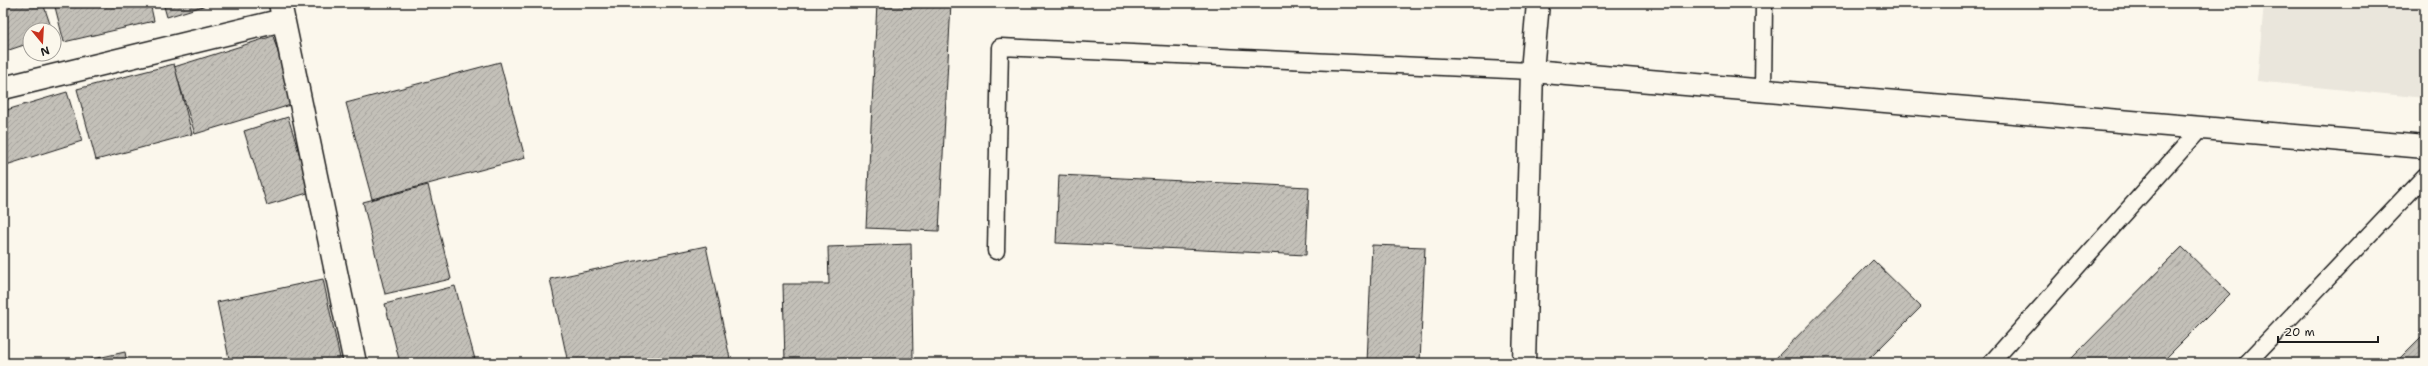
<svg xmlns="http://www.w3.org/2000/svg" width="2428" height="366" viewBox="0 0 2428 366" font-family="'Shantell Sans',sans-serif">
<defs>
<pattern id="building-hatch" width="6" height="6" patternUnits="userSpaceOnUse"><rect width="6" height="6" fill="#c3c0b8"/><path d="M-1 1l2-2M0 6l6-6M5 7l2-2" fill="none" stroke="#a7a49e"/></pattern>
</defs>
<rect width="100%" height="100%" fill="#fbf7ec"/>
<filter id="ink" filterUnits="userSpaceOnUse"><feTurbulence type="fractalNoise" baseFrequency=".025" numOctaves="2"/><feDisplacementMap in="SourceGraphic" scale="8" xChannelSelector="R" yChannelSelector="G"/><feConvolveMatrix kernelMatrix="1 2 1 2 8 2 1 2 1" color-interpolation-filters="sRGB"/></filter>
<g filter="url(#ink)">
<!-- built -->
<path fill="#eae6dc" d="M 2264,3 L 2425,3 L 2425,98 L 2257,81 Z"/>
<!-- building -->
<g fill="url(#building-hatch)" stroke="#1c1c1c">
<path d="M 3,3 L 43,3 L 52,30 L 30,30 L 30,43 L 3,52 Z"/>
<path d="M 54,3 L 150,3 L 154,21 L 64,42 Z"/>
<path d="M 163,3 L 213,3 L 167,17 Z"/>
<path d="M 877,3 L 951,3 L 939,231 L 866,228 Z"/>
<path d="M 273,36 L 294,104 L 195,134 L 174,67 Z"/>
<path d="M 500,62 L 525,158 L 372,199 L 346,103 Z"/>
<path d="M 174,64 L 192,134 L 96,160 L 77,89 Z"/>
<path d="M 67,92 L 82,141 L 3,166 L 3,111 Z"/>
<path d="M 288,117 L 311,192 L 267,205 L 244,131 Z"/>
<path d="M 1059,175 L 1309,187 L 1306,255 L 1056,243 Z"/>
<path d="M 428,185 L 451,279 L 385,294 L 363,202 Z"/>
<path d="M 911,244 L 913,359 L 785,362 L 783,284 L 829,284 L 828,247 Z"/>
<path d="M 1372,245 L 1425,247 L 1420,363 L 1367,363 Z"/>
<path d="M 706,246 L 731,363 L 568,363 L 550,279 Z"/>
<path d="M 2182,247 L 2230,294 L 2161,363 L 2067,363 Z"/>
<path d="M 1873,260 L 1921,307 L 1865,363 L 1771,363 Z"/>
<path d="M 323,279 L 341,363 L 230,363 L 217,302 Z"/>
<path d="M 455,286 L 476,363 L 400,363 L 385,304 Z"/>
<path d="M 2425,333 L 2425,363 L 2395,363 Z"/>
<path d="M 125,352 L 127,363 L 75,363 Z"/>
</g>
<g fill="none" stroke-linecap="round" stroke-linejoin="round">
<defs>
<g id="service">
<path d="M 1763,91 L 1764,3"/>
<path d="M 996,251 L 1000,47 L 1532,71"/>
<path d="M 1991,363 L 2201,128"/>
<path d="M 2247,363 L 2425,176"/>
</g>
<g id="minor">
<path d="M 280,3 L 355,363"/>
<path d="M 1532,71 L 2425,147"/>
<path d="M 3,88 L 283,20"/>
<path d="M 1524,363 L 1532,71 L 1538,3"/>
</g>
</defs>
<!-- service casing -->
<use href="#service" stroke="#1c1c1c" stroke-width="19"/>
<!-- minor casing -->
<use href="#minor" stroke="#1c1c1c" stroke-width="25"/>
<!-- service -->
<use href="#service" stroke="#fbf7ec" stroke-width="16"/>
<!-- minor -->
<use href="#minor" stroke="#fbf7ec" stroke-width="22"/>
</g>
</g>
<!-- margin -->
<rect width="2428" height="366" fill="none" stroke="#fbf7ec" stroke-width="16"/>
<rect x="8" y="8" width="2412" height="350" fill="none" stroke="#1c1c1c" stroke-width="1.5" filter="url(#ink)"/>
<!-- north arrow -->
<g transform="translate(42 42) rotate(162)"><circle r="19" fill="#fbf7ec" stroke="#a29f99"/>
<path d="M0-3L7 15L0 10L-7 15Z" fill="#c8321e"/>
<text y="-6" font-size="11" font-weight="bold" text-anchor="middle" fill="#1c1c1c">N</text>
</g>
<!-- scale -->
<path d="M2278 336v6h100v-6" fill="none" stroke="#1c1c1c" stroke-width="2"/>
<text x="2284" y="336" font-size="12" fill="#1c1c1c" stroke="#fbf7ec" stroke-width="3" paint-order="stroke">20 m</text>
</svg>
